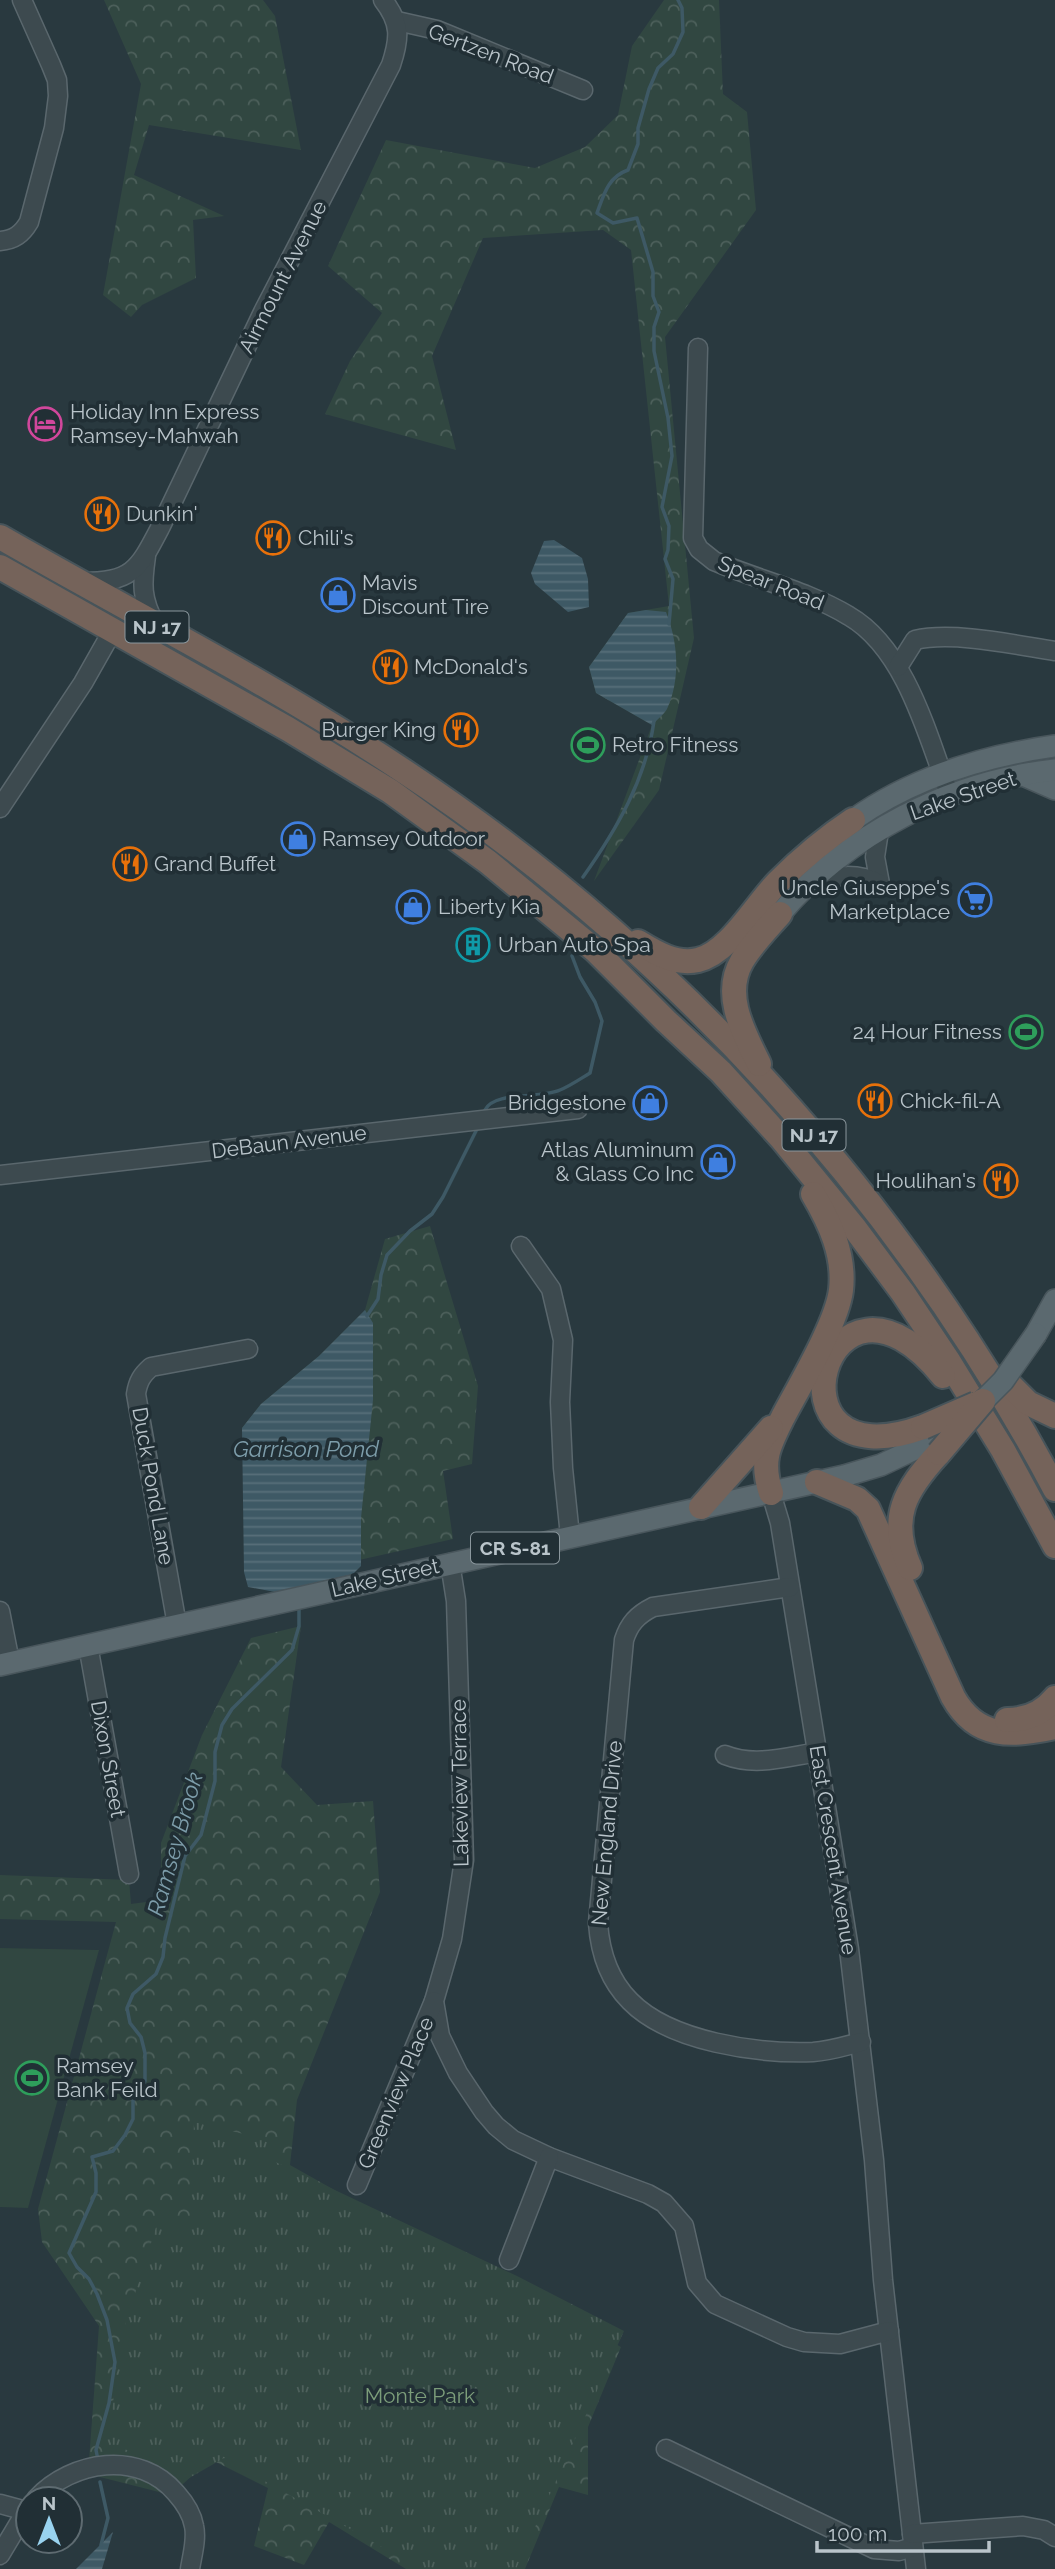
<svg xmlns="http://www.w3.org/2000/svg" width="1055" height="2569" viewBox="0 0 1055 2569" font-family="Raleway,sans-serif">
<defs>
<pattern id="forest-crowns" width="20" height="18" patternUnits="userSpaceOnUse" patternTransform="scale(1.75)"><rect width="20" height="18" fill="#314741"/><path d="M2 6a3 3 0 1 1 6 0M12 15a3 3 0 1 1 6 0" fill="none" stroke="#4d605b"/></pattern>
<pattern id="park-tufts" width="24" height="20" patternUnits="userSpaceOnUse" patternTransform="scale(1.75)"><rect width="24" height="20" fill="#314741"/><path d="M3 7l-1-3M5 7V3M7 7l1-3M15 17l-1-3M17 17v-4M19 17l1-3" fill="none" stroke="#4d605b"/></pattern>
<pattern id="water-rules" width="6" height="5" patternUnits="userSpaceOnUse" patternTransform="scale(1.75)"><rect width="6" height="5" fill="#3e5965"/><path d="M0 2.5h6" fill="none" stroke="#586f7a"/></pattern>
</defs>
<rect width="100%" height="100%" fill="#29393f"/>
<!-- forest -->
<g fill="url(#forest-crowns)">
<path d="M 104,0 L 263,0 L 275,16 L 301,150 L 149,125 L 134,175 L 224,216 L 193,220 L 196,278 L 142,305 L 131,317 L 103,295 L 141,84 Z"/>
<path d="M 664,0 L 719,0 L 723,94 L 747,112 L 756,210 L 665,337 L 694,638 L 659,790 L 594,881 L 652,725 L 596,693 L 589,667 L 628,613 L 669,606 L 631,250 L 603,230 L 483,238 L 432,356 L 456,450 L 325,414 L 350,361 L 382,313 L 328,266 L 386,140 L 535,168 L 585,147 L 618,115 L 632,46 Z"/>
<path d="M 430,1226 L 478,1386 L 472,1464 L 443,1471 L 453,1539 L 265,1581 L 242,1428 L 261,1404 L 319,1356 L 365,1310 L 385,1239 Z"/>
<path d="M 301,1626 L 281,1767 L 317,1805 L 373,1801 L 380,1892 L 297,2100 L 290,2165 L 482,2273 L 621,2347 L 588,2427 L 588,2495 L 559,2487 L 525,2569 L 406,2569 L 329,2522 L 304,2565 L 254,2546 L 268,2488 L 210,2459 L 171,2495 L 88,2474 L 99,2326 L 42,2242 L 38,2209 L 116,1922 L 0,1919 L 0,1875 L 129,1880 L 131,1904 L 161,1900 L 161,1843 L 202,1735 L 251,1638 Z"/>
</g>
<!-- park -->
<path fill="url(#park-tufts)" d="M 194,2122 L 273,2141 L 267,2158 L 517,2276 L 624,2331 L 516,2569 L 421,2569 L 224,2458 L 184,2481 C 160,2456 131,2451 99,2443 L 113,2405 L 118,2347 L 158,2221 L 190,2228 Z"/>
<!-- garden -->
<path fill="#314741" d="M 0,1948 L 99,1950 L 28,2208 L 0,2207 Z"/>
<!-- water -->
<g fill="url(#water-rules)">
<path d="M 554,540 L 582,558 L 588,579 L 589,607 L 568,612 L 535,584 L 531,573 L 544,541 Z"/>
<path d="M 646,610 L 666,612 C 678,642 681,679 667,709 C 664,714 657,720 652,725 L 596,693 L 589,667 L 628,613 Z"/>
<path d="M 365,1310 L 373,1323 L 373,1400 L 361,1518 L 361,1566 L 353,1574 L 275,1592 L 248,1587 L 244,1572 L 242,1428 L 261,1404 L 319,1356 Z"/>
<path d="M 113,2532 L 102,2569 L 76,2569 Z"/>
</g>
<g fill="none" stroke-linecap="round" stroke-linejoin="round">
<!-- stream -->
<g stroke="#3e5965" stroke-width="3.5">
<path d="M 669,624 L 673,579 L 665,559 L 668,550 L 669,526 L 662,507 L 672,456 L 668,418 L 654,351 L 654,327 L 659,312 L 653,296 L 653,272 L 637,218 L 613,223 L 597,213 C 604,194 608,177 628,170 L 638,144 L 638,128 L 649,89 L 658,68 L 673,54 L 683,32 L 682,8 L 678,0"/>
<path d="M 583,877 C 617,829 646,779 654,721"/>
<path d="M 485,1110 C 494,1091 540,1099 560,1090 C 570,1086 580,1079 590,1073 L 602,1021 L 595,1002 L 580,977 L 572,956"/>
<path d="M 367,1316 L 378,1299 L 381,1275 L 387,1255 L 410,1231 L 432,1214 L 443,1197 L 477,1129"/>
<path d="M 98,2460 L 96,2450 L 109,2403 L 115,2362 L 107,2320 L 97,2294 L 89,2279 L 77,2267 L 69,2253 L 96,2192 L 96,2173 L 92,2157 L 113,2151 L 125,2135 L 133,2119 L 133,2101 L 145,2081 L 145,2053 L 141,2037 L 130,2023 L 127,2008 L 133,1994 L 156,1974 L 163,1957 L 165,1938 L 185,1856 L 201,1835 L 215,1781 L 215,1752 L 222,1725 L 232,1709 L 292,1650 L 299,1626 L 299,1607"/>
<path d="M 100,2482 L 108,2518 L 101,2545"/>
</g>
<defs>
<g id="minor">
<path d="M 397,21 L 437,30 L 583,90"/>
<path d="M 0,241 C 14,240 22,234 29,222 L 54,128 L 58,96 L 57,80 L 51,65 L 22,0"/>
<path d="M 698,348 L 693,538 L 699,549 L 714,561 C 758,580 808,591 849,616 C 906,649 928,737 950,796"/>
<path d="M 146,556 C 142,584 141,598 155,624"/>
<path d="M 81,582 C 133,582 138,570 161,526 L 263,312 L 391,65 C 400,38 401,23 383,0"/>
<path d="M 898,667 L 915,640 C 953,631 1016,645 1055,651"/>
<path d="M 0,808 L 83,683 L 113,630"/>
<path d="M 879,831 L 875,857 L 880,884"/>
<path d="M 813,881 C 837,876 857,872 880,884"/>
<path d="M 0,1175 L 578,1109"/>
<path d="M 521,1246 L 551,1289 L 563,1340 L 560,1402 L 563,1468 L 570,1536"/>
<path d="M 771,1493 L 780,1523 L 849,1949 L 874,2160 L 883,2280 L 916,2569"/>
<path d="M 450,1563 L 456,1601 L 464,1860 L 452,1939 L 434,2001 L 440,2036 L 458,2073 L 484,2112 L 496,2126 L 513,2140 L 549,2157 L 648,2194 L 664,2203 L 684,2226 L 697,2283 L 715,2304 L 787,2337 L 804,2342 L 840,2344 L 889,2331"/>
<path d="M 790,1587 L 653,1607 C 637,1615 629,1624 624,1640 L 598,1923 C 600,1952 608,1979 630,2001 C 670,2042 758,2054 813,2052 C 830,2051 845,2046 861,2042"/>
<path d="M 0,1611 L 10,1662"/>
<path d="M 177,1625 L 136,1394 C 138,1381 142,1375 151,1367 L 248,1349"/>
<path d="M 88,1645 L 129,1874"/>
<path d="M 725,1755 C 755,1767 786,1757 818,1752"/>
<path d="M 357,2185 L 434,2001"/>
<path d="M 509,2260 L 549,2157"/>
<path d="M 666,2449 L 874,2549 L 899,2551 L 913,2547"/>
<path d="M 36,2499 C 72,2460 140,2450 176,2493 C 184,2502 192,2514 194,2526 C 197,2539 192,2556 190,2569"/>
<path d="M 0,2504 L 26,2511"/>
<path d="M 912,2534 L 1023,2526 L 1044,2530 L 1055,2537"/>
<path d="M 0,2555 L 28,2508"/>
</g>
<g id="major">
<path d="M 1023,775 L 1055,789"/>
<path d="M 853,820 C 912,778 984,756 1055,746"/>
<path d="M 780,914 C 847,834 951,781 1055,770"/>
<path d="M 1036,1334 L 1055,1300"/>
<path d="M 0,1665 L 844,1476 L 881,1465 L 934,1440"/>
</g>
<g id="highway">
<path d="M 0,537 C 132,613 269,682 396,766 C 671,946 901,1199 1055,1489"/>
<path d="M 0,567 L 288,729 L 390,791 L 488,862 L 596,951 L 666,1021 L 721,1072 L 781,1138 L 853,1226 L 903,1293 L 949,1362 L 1003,1450 L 1055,1546"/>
<path d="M 638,942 C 656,953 676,965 698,960 C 729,953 756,904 778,882 C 801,859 826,838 853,820"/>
<path d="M 759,1064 C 744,1033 722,995 742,961 C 752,944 767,929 780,914"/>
<path d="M 1003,1378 L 1028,1403 L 1055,1416"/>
<path d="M 923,1427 C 756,1488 825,1229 943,1376"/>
<path d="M 817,1482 L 857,1499 L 868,1509 L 953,1697 C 977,1740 1012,1736 1055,1727"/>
<path d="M 771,1493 C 760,1460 769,1445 783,1417 C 800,1385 837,1323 841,1290 C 845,1255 830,1223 813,1194"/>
<path d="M 701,1507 L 771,1428"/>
<path d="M 910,1568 C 888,1518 905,1490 939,1453"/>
<path d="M 1007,1720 C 1026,1720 1042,1714 1055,1698"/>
</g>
</defs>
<!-- minor casing -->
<use href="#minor" stroke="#5a676d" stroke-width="21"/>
<!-- major casing -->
<use href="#major" stroke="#49565c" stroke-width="24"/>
<!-- highway casing -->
<use href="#highway" stroke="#47545a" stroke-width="28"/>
<!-- minor -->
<use href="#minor" stroke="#3d4a4f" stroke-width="18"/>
<!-- major -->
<use href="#major" stroke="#5b696f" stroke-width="21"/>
<!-- highway -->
<use href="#highway" stroke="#75635a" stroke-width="24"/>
<defs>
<path id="major-bridge" d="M 972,1412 L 1003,1381 L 1036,1334"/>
<g id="highway-bridge">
<path d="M 923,1427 L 976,1404"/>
<path d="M 939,1453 L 983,1401"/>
</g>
</defs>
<!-- major-bridge casing -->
<use href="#major-bridge" stroke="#49565c" stroke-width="24" stroke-linecap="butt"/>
<!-- highway-bridge casing -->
<use href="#highway-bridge" stroke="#47545a" stroke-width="28" stroke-linecap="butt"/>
<!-- major-bridge -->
<use href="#major-bridge" stroke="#5b696f" stroke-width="21"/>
<!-- highway-bridge -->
<use href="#highway-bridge" stroke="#75635a" stroke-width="24"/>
</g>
<!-- icons -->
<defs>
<symbol id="hotel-ring" viewBox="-11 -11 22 22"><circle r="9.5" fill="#212f35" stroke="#d1479c" stroke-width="1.5"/><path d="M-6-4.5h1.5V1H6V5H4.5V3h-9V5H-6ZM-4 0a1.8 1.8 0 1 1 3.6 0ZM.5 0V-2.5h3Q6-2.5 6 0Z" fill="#d1479c"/></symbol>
<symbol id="restaurant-ring" viewBox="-11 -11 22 22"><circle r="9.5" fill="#212f35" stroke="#e8710a" stroke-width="1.5"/><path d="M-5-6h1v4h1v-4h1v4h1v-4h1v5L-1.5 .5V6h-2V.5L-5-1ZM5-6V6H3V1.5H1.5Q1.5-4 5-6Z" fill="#e8710a"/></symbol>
<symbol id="shop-ring" viewBox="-11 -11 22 22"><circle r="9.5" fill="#212f35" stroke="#3f7fe0" stroke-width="1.5"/><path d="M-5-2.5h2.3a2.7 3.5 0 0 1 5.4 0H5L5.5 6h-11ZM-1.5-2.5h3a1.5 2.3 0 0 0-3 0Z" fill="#3f7fe0"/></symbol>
<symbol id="stadium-ring" viewBox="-11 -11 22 22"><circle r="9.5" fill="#212f35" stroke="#2e9e5b" stroke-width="1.5"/><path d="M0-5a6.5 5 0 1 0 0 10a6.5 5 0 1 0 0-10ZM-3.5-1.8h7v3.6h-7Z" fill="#2e9e5b"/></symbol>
<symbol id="supermarket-ring" viewBox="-11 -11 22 22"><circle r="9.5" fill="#212f35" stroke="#3f7fe0" stroke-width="1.5"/><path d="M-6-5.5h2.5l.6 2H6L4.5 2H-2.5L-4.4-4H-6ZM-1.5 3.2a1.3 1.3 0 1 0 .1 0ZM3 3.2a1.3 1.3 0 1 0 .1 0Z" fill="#3f7fe0"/></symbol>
<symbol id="building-ring" viewBox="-11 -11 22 22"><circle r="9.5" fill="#212f35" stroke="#0f9aa8" stroke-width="1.5"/><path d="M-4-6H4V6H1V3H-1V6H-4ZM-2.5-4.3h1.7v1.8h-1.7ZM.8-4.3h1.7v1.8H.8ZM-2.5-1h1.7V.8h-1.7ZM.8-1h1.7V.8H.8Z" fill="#0f9aa8"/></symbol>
</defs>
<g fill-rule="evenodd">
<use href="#hotel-ring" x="26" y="405" width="38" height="38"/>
<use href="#restaurant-ring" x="83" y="495" width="38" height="38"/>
<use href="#restaurant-ring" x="254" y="519" width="38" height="38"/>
<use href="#shop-ring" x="319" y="576" width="38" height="38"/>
<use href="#restaurant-ring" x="371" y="648" width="38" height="38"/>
<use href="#restaurant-ring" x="442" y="711" width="38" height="38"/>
<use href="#stadium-ring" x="569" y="726" width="38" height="38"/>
<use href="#shop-ring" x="279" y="820" width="38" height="38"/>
<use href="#restaurant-ring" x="111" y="845" width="38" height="38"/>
<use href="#supermarket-ring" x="956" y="881" width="38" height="38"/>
<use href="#shop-ring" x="394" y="888" width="38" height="38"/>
<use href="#building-ring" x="454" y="926" width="38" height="38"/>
<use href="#stadium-ring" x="1007" y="1013" width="38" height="38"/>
<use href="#restaurant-ring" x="856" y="1082" width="38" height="38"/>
<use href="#shop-ring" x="631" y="1084" width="38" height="38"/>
<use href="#shop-ring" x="699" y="1143" width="38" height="38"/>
<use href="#restaurant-ring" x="982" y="1162" width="38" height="38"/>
<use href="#stadium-ring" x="13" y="2059" width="38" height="38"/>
</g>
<g text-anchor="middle" stroke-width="7" stroke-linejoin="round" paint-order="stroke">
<!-- shield labels -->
<g fill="#212f35" stroke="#8b979d" stroke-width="2">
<rect x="125.5" y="611.5" width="63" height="31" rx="5"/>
<rect x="782.5" y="1119.5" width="63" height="31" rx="5"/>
<rect x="471" y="1532.5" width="88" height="31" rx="5"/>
</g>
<g font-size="19" font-weight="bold" fill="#b9c4ca">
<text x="157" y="634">NJ 17</text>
<text x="814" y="1142">NJ 17</text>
<text x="515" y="1555">CR S-81</text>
</g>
<!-- street labels -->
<g font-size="21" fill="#b9c4ca" stroke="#212f35">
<text transform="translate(491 54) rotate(21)" y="7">Gertzen Road</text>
<text transform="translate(283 277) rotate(-63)" y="7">Airmount Avenue</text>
<text transform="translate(771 583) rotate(22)" y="7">Spear Road</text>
<text transform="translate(963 796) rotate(-19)" y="7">Lake Street</text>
<text transform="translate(289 1142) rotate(-7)" y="7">DeBaun Avenue</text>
<text transform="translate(153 1486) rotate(80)" y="7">Duck Pond Lane</text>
<text transform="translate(385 1578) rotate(-13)" y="7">Lake Street</text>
<text transform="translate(108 1759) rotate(80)" y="7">Dixon Street</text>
<text transform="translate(460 1783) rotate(-91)" y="7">Lakeview Terrace</text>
<text transform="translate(607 1833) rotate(-85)" y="7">New England Drive</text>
<text transform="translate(833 1850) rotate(81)" y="7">East Crescent Avenue</text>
<text transform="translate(396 2093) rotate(-67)" y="7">Greenview Place</text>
</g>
<!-- poi labels -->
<g font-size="21" fill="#b9c4ca" stroke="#212f35" text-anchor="start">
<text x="70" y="419">Holiday Inn Express<tspan x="70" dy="24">Ramsey-Mahwah</tspan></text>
<text x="126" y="521">Dunkin'</text>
<text x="298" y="545">Chili's</text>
<text x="362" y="590">Mavis<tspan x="362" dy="24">Discount Tire</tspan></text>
<text x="414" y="674">McDonald's</text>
<text x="436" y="737" text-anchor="end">Burger King</text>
<text x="612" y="752">Retro Fitness</text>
<text x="322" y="846">Ramsey Outdoor</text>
<text x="154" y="871">Grand Buffet</text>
<text x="950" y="895" text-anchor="end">Uncle Giuseppe's<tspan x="950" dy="24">Marketplace</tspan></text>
<text x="438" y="914">Liberty Kia</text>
<text x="498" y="952">Urban Auto Spa</text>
<text x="1002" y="1039" text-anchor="end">24 Hour Fitness</text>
<text x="900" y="1108">Chick-fil-A</text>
<text x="626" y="1110" text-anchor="end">Bridgestone</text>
<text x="694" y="1157" text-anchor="end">Atlas Aluminum<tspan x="694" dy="24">&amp; Glass Co Inc</tspan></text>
<text x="976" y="1188" text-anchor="end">Houlihan's</text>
<text x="56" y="2073">Ramsey<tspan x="56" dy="24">Bank Feild</tspan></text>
</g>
<!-- park labels -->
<g font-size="21" fill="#7c9d7a" stroke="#212f35">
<text x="420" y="2403">Monte Park</text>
</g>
<!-- water labels -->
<g font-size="23" font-style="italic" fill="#7d9daa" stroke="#212f35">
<text x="306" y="1457">Garrison Pond</text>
<text transform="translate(175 1844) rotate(-74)" y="8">Ramsey Brook</text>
</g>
</g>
<!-- north arrow -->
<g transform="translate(49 2520)"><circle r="33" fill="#212f35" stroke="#5e6b71" stroke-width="2"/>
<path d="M0-5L12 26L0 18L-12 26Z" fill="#99d3ef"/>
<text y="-10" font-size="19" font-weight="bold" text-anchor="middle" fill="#b9c4ca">N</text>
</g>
<!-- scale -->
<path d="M817 2541v10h172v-10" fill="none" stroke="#b9c4ca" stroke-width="3.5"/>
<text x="828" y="2541" font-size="21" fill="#b9c4ca" stroke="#212f35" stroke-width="5" paint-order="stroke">100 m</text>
</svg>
